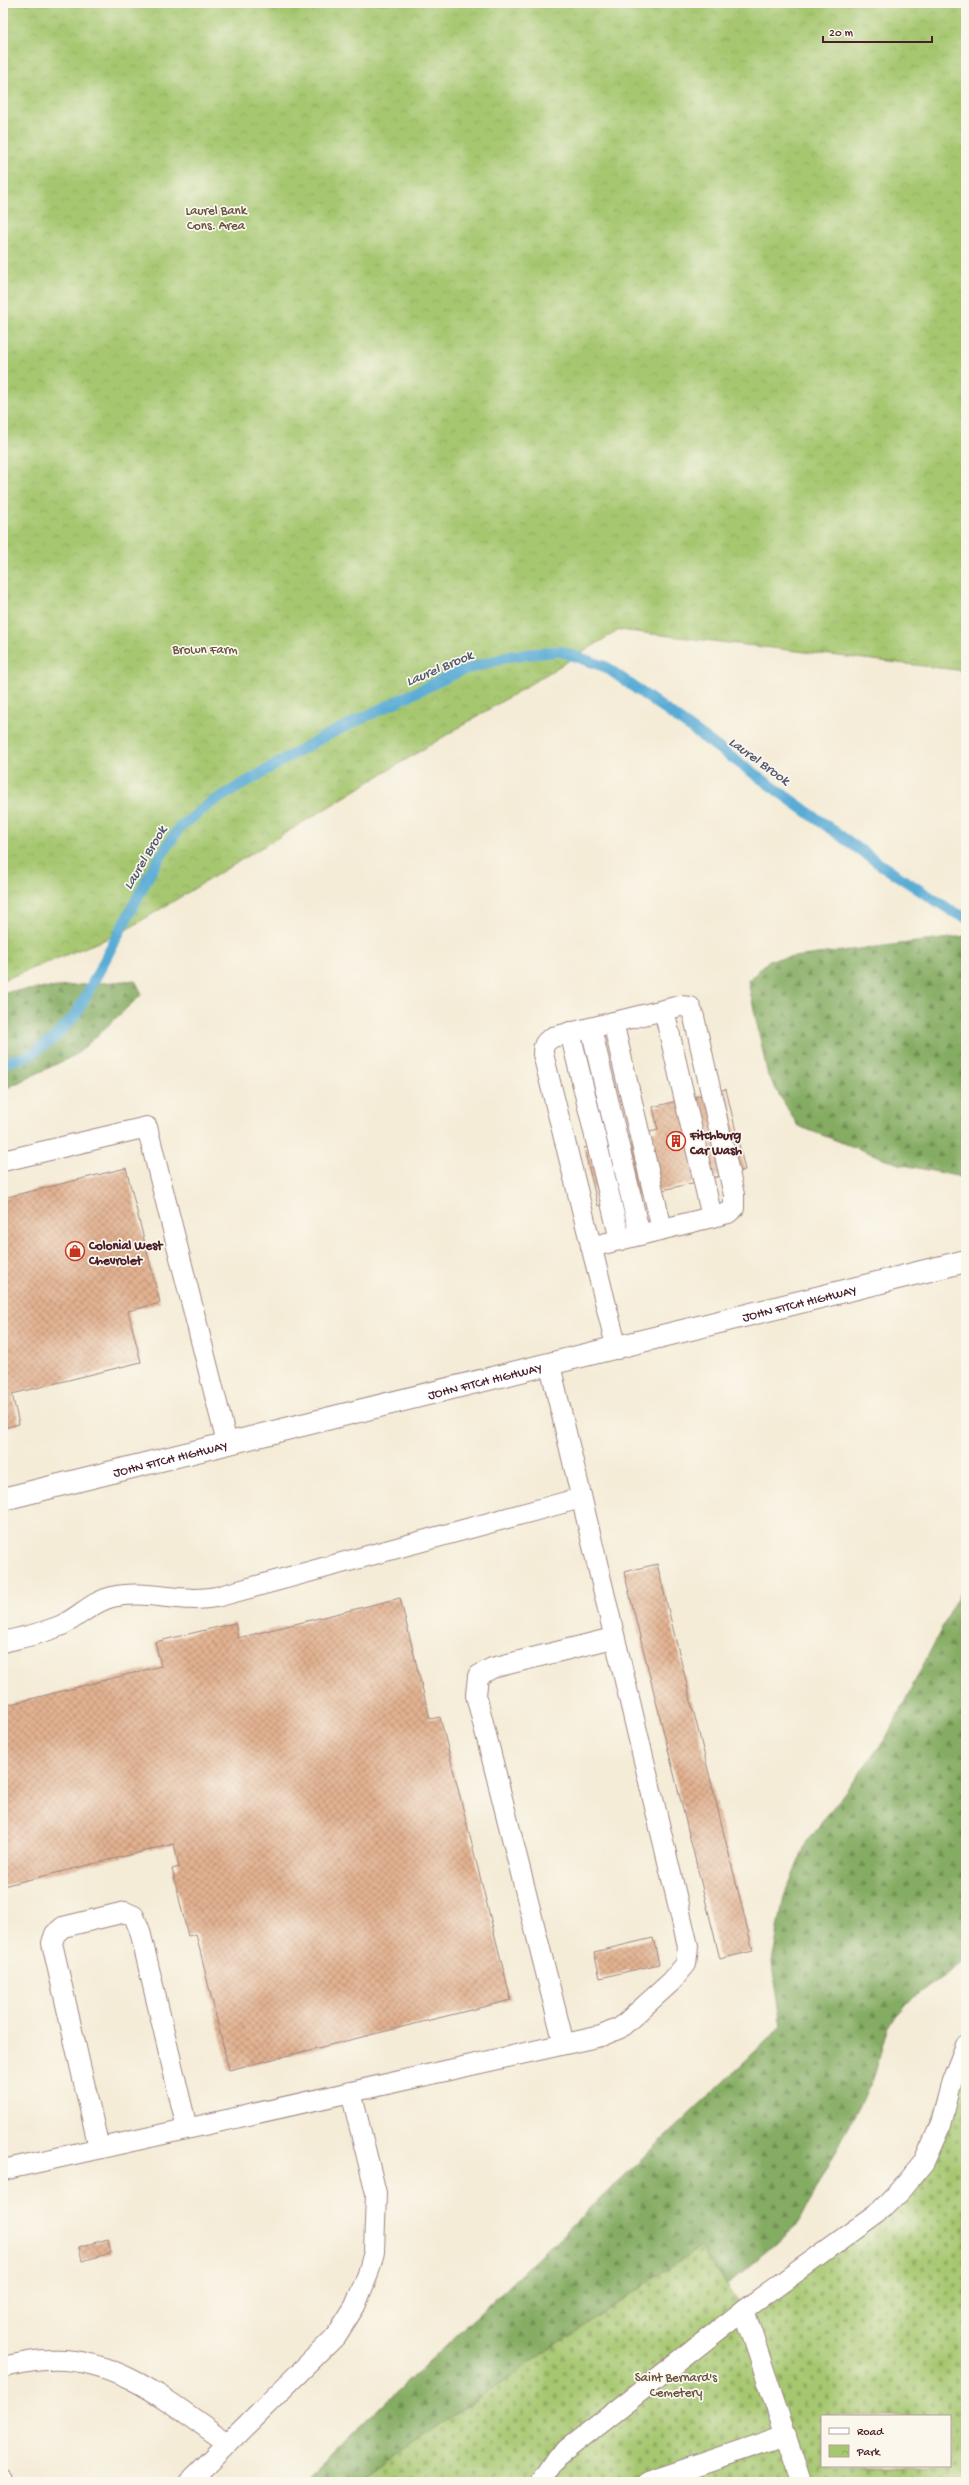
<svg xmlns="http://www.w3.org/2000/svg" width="969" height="2485" viewBox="0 0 969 2485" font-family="'Gochi Hand',sans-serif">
<defs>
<pattern id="forest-firs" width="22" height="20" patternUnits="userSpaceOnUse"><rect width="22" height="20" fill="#84ac62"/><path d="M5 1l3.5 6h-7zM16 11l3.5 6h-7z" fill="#6e8b51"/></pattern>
<pattern id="cemetery-stones" width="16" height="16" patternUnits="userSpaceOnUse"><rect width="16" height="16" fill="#a6c770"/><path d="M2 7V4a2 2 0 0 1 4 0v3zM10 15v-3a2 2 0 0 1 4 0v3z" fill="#90aa61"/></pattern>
<pattern id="park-crowns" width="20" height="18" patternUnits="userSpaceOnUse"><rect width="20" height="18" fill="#a6c770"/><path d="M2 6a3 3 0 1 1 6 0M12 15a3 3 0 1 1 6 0" fill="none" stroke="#90aa61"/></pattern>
<pattern id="building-cross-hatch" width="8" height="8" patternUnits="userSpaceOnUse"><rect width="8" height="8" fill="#e2b291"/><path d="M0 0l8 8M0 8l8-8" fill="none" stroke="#b99077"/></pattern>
</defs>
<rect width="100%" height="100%" fill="#fbf7ec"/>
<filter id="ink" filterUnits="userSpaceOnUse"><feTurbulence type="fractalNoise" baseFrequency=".025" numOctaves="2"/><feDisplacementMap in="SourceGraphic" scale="8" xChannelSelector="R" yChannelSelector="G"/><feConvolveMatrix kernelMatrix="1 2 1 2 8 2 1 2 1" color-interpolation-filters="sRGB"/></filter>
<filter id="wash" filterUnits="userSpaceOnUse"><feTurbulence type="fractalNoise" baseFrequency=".012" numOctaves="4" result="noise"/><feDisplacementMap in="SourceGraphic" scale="16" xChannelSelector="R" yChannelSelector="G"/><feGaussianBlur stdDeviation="0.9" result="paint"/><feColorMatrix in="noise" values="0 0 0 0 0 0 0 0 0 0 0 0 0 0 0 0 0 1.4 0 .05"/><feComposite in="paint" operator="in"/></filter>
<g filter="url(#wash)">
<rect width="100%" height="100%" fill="#f4ecd7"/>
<!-- forest -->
<g fill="url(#forest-firs)" stroke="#676646">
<path d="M 966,936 L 966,1178 L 899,1164 L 798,1126 L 768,1076 L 748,981 L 769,960 Z"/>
<path d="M 135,980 L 142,994 L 77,1054 L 3,1090 L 3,992 Z"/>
<path d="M 966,1581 L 966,1960 L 913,1998 L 888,2026 L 873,2079 L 799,2223 L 727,2285 L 700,2247 L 356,2482 L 302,2482 L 782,2026 L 772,1962 L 784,1897 L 806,1843 L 886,1738 Z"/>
</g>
<!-- cemetery -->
<path fill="url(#cemetery-stones)" stroke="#78734e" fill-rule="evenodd" d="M 966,2045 L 966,2482 L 356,2482 L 700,2247 L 744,2310 L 900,2191 ZM 822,2416 L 950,2416 L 950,2466 L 822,2466 Z"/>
<!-- park -->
<path fill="url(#park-crowns)" stroke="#78734e" d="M 3,3 L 966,3 L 966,671 L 619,630 L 121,933 L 3,980 Z"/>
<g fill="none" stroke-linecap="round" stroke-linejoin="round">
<!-- stream -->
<path stroke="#5aacd5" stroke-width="11" d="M 3,1063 L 28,1056 L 53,1039 L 77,1013 L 153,868 L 179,828 L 209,804 L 321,738 L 460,671 L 511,656 L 560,651 L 606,667 L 881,865 L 955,913 L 966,917"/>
</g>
<g id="blocks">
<!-- building -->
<g fill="url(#building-cross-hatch)">
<path d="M 726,1089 L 745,1170 L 598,1206 L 584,1148 L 658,1130 L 653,1107 Z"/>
<path d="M 126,1168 L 160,1303 L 128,1311 L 141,1362 L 12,1394 L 19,1424 L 3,1428 L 3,1198 Z"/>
<path d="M 657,1564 L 753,1951 L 720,1959 L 624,1572 Z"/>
<path d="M 400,1598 L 430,1719 L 440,1717 L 511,2000 L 229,2070 L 196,1934 L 188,1936 L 172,1869 L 179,1867 L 174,1844 L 3,1886 L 3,1706 L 161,1666 L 155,1642 L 235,1623 L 238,1638 Z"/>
<path d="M 653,1938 L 659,1964 L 600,1978 L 594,1952 Z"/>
<path d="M 108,2239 L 111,2253 L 82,2261 L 79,2247 Z"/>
</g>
</g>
</g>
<g filter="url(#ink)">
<use href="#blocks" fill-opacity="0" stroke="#9f8681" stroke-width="1"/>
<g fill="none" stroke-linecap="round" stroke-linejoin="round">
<defs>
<g id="service">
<path d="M 664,1010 L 712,1217"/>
<path d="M 613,1022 L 662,1229"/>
<path d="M 591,1028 L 640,1235"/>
<path d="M 570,1032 L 620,1240"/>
<path d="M 3,1161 L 147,1127 L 227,1443"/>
<path d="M 591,1247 L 728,1213 L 734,1208 L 734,1195 L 694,1017 L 690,1007 L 680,1006 L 553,1037 C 545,1042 543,1044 543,1054 L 617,1349"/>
<path d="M 3,1642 C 23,1637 46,1633 64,1624 C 81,1615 94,1601 112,1597 C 147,1589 181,1604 216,1597 L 581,1498"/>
<path d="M 564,2044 L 476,1695 L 478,1676 L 492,1668 L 613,1638"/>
<path d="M 99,2148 L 52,1943 L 55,1934 L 63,1927 L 125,1912 L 134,1916 L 140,1931 L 187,2128"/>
<path d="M 3,2170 L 601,2036 L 620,2028 L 671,1982 L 686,1964 L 688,1946 L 550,1365"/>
<path d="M 744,2310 L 801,2482"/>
<path d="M 3,2367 C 18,2364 33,2360 48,2360 C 118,2356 174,2406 228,2443"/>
<path d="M 3,2479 L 3,2482"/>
<path d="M 189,2482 L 336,2336 L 355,2306 L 368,2274 L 374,2252 L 376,2193 L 351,2092"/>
<path d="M 540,2482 L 557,2457 L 744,2310 L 878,2213 L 900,2191 L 924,2162 L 941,2124 L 952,2081 L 966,2045"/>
<path d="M 648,2482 L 786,2435"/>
</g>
<g id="secondary">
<path id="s1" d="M 3,1499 L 966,1261"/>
</g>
</defs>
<!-- service casing -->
<use href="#service" stroke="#9f8681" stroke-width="22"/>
<!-- secondary casing -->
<use href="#secondary" stroke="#9f8681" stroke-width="24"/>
<!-- service -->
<use href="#service" stroke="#fff" stroke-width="20"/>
<!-- secondary -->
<use href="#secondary" stroke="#fff" stroke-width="22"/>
</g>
</g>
<!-- icons -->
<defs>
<symbol id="building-ring" viewBox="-11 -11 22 22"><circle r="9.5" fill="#fbf7ec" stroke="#c8321e" stroke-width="1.5"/><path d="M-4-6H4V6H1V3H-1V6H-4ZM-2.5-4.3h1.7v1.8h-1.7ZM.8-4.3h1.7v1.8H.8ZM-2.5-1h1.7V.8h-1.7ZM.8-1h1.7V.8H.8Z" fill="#c8321e"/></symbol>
<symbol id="shop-ring" viewBox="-11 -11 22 22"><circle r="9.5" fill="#fbf7ec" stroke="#c8321e" stroke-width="1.5"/><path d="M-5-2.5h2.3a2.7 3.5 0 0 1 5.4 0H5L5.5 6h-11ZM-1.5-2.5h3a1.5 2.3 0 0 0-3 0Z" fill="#c8321e"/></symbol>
</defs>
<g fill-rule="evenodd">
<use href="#building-ring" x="665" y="1130" width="22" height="22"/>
<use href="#shop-ring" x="64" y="1240" width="22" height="22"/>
</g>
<g text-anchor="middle" stroke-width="3.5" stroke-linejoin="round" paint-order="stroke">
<!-- park labels -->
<g font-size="13" fill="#665140" stroke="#fbf7ec">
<text x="216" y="214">Laurel Bank<tspan x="216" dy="15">Cons. Area</tspan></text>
<text x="205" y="653">Brown Farm</text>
<text x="676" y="2381">Saint Bernard's<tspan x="676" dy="15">Cemetery</tspan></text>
</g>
<!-- poi labels -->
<g font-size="13" font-weight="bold" fill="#4a1f2b" stroke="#fbf7ec" text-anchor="start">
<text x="690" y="1139">Fitchburg<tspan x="690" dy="15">Car Wash</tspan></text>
<text x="89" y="1249">Colonial West<tspan x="89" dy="15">Chevrolet</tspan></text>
</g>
<!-- street labels -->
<g font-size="13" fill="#4a1f2b" stroke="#fbf7ec">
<text dy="5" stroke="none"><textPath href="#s1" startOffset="820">JOHN FITCH HIGHWAY</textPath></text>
<text dy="5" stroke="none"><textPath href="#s1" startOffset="496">JOHN FITCH HIGHWAY</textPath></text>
<text dy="5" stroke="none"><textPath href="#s1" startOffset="172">JOHN FITCH HIGHWAY</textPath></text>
</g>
<!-- water labels -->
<g font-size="14" font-style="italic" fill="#50576f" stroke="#fbf7ec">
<text transform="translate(439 667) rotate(-23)" y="5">Laurel Brook</text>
<text transform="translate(760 760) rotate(36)" y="5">Laurel Brook</text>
<text transform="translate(144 857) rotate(-59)" y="5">Laurel Brook</text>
</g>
</g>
<!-- margin -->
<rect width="969" height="2485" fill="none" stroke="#fbf7ec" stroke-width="16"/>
<!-- legend -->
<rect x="821" y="2415" width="130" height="52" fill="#fbf7ec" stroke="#b4a19f"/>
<rect x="829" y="2428" width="20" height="6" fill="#ffffff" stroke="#b4a19f"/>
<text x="857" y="2435" font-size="12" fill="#4a1f2b">Road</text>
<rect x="829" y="2445" width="20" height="12" fill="url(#park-crowns)" stroke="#b4a19f"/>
<text x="857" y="2455" font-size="12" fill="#4a1f2b">Park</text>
<!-- scale -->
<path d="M823 36v6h109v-6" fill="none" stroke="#4a1f2b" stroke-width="2"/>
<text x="829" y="36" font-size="12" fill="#4a1f2b" stroke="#fbf7ec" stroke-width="3" paint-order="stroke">20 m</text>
</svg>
